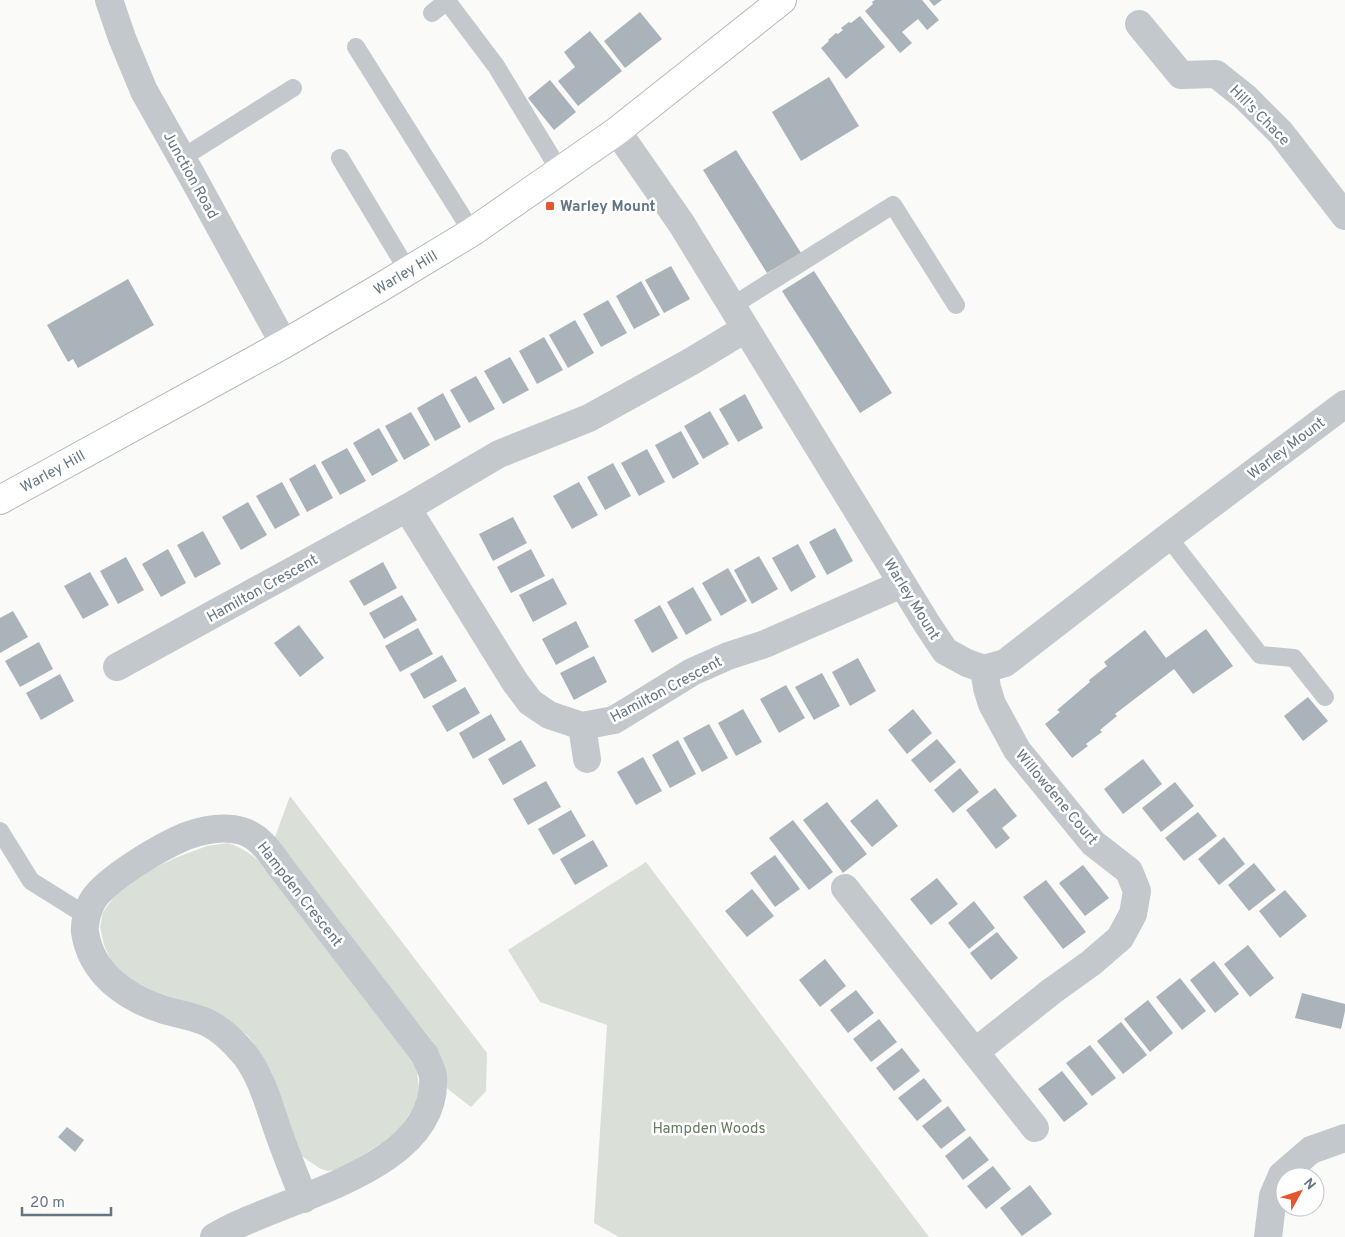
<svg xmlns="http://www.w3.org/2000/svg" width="1345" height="1237" viewBox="0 0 1345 1237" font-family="Overpass,sans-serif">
<rect width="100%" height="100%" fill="#fafaf8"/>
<!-- green -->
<g fill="#dadfd7">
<path d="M 290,796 L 487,1053 L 486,1091 L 471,1107 L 444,1086 L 443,1072 L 433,1042 L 274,840 Z"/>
<path d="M 228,843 C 245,849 254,856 266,868 L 412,1059 L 417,1072 L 419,1090 L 416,1105 L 398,1130 L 382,1143 L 341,1169 L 327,1171 L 319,1168 L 302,1156 L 296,1143 L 272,1073 L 260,1052 L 248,1036 L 228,1021 L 160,996 L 123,976 L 112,963 L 104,945 L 100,927 L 103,912 L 117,893 L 141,875 L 175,858 L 207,846 Z"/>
<path d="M 646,862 L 929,1237 L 619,1237 L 594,1223 L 607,1025 L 540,1002 L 508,950 Z"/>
</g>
<!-- building -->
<g fill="#aab3b9">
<path d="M 875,0 L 922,0 L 939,20 L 927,30 L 918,19 L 902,32 L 912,43 L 900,53 L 865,11 L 873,4 L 872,2 Z"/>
<path d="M 929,0 L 942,0 L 934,6 Z"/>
<path d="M 640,12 L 662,39 L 625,68 L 604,41 Z"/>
<path d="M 860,16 L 885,47 L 846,79 L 821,48 L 829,41 L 828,40 L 836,33 L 838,34 L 843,30 L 841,28 L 849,22 L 851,23 Z"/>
<path d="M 590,31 L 622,71 L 578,106 L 558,81 L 575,67 L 564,52 Z"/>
<path d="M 829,77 L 859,126 L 801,161 L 772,112 Z"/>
<path d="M 550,80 L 576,112 L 554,130 L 528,98 Z"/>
<path d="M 736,150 L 801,253 L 767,273 L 703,170 Z"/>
<path d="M 671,266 L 690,299 L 664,313 L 645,280 Z"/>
<path d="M 814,271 L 892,393 L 860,413 L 782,291 Z"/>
<path d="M 128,279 L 154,325 L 78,368 L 73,359 L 68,362 L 47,325 Z"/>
<path d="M 641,281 L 660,315 L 634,329 L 616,296 Z"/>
<path d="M 608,300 L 627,333 L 601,347 L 583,314 Z"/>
<path d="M 575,320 L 594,353 L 568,368 L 549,335 Z"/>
<path d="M 544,337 L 563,370 L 537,384 L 519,351 Z"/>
<path d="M 510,357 L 529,390 L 503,404 L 484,371 Z"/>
<path d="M 476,376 L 495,409 L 469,423 L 450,390 Z"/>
<path d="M 443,393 L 461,427 L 435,441 L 417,408 Z"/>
<path d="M 745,394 L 763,428 L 738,442 L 719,409 Z"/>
<path d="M 710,411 L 729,444 L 703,459 L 684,426 Z"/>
<path d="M 411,412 L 430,445 L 404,460 L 385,426 Z"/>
<path d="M 379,428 L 398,461 L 372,476 L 353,443 Z"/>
<path d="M 681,431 L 699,464 L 673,479 L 655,445 Z"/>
<path d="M 347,448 L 366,481 L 340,495 L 321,462 Z"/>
<path d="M 647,449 L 665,482 L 639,496 L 621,463 Z"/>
<path d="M 613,463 L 631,496 L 605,510 L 587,477 Z"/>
<path d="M 315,464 L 333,498 L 307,512 L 289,479 Z"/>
<path d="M 282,482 L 300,515 L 275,529 L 256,496 Z"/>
<path d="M 579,482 L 598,515 L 572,529 L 553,496 Z"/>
<path d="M 248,502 L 267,535 L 241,550 L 222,517 Z"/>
<path d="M 513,517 L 527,543 L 493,561 L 479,534 Z"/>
<path d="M 835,528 L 853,561 L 827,575 L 809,542 Z"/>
<path d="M 203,531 L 221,564 L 195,578 L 177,545 Z"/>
<path d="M 798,544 L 816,577 L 791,592 L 772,558 Z"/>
<path d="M 168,549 L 186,583 L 161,597 L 142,564 Z"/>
<path d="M 531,549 L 545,576 L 511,593 L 497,567 Z"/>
<path d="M 759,556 L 778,589 L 752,604 L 734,570 Z"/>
<path d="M 126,557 L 144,590 L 118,604 L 100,571 Z"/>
<path d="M 383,562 L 397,588 L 364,606 L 349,581 Z"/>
<path d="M 728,568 L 747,601 L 721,616 L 702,583 Z"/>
<path d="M 90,572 L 109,605 L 83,619 L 64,586 Z"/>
<path d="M 553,578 L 567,604 L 533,622 L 519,595 Z"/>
<path d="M 693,587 L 712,620 L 686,635 L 667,602 Z"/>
<path d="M 402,595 L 417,620 L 384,639 L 369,613 Z"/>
<path d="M 660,605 L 678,638 L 652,653 L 634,620 Z"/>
<path d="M 13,611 L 28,637 L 0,653 L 0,618 Z"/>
<path d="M 576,621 L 589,647 L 556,665 L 542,639 Z"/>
<path d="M 299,625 L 324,658 L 300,677 L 274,643 Z"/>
<path d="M 418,628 L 433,654 L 400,672 L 385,646 Z"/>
<path d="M 1206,629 L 1233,666 L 1193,694 L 1174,669 L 1115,714 L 1117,716 L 1100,730 L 1102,732 L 1086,744 L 1088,746 L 1072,758 L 1045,724 L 1060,712 L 1057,710 L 1090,682 L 1089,680 L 1107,666 L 1104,662 L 1145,630 L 1166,658 Z"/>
<path d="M 39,642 L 53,669 L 20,687 L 5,661 Z"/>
<path d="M 442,655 L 457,681 L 424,699 L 410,674 Z"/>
<path d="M 594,656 L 607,682 L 574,700 L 560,673 Z"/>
<path d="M 858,658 L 876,691 L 850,706 L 832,672 Z"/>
<path d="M 822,673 L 840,706 L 814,720 L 795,687 Z"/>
<path d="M 60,674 L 74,701 L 41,720 L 26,693 Z"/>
<path d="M 786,685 L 805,718 L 779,733 L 760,699 Z"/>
<path d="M 465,687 L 480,713 L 447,732 L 432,706 Z"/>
<path d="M 1308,697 L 1328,721 L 1303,741 L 1284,716 Z"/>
<path d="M 743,709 L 762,742 L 736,756 L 718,723 Z"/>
<path d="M 913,709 L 932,733 L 907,754 L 888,730 Z"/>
<path d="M 491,714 L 506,740 L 473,759 L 459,733 Z"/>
<path d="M 709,724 L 728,758 L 702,772 L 683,738 Z"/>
<path d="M 937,739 L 956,762 L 930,783 L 911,760 Z"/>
<path d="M 521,740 L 536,766 L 503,785 L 488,759 Z"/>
<path d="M 678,740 L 696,774 L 670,788 L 652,755 Z"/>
<path d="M 643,757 L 662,791 L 636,805 L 617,772 Z"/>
<path d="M 1143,759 L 1162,784 L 1123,814 L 1104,789 Z"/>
<path d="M 960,768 L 979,792 L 953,813 L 934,790 Z"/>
<path d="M 546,781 L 561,807 L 528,825 L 513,799 Z"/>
<path d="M 1175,782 L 1194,806 L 1161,832 L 1142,808 Z"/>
<path d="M 995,788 L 1017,816 L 1002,828 L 1010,838 L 996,849 L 966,810 Z"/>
<path d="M 877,799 L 898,826 L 872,847 L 850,821 Z"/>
<path d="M 827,802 L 867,854 L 843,873 L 803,820 Z"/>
<path d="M 571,810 L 586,836 L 553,855 L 538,829 Z"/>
<path d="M 1198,812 L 1217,836 L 1184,861 L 1165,838 Z"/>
<path d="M 793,820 L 833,872 L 809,890 L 769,838 Z"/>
<path d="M 1224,837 L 1245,864 L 1219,885 L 1198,859 Z"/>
<path d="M 593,840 L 608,866 L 575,885 L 560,859 Z"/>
<path d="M 775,855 L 800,889 L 775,907 L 750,873 Z"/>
<path d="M 1254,863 L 1276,890 L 1249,911 L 1228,885 Z"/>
<path d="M 1083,865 L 1109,898 L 1085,916 L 1059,883 Z"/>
<path d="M 937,878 L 958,904 L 931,925 L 910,899 Z"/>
<path d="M 1046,880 L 1086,932 L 1063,949 L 1023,897 Z"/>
<path d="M 752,889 L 774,916 L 747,937 L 725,911 Z"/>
<path d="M 1285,890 L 1307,916 L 1280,938 L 1259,911 Z"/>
<path d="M 974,901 L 995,928 L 969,949 L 948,923 Z"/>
<path d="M 997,932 L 1018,958 L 991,980 L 970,953 Z"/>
<path d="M 1248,945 L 1274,978 L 1250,997 L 1224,964 Z"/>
<path d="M 825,959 L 846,986 L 820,1007 L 799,980 Z"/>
<path d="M 1214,961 L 1239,994 L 1215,1013 L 1190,980 Z"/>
<path d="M 1180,978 L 1206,1011 L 1182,1030 L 1156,997 Z"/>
<path d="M 856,990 L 874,1013 L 848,1033 L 830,1010 Z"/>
<path d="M 1302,993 L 1345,1004 L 1345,1011 L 1341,1029 L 1295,1018 Z"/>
<path d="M 1148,1000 L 1173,1033 L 1150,1052 L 1124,1019 Z"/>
<path d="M 879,1019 L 897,1042 L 871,1062 L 853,1039 Z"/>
<path d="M 1121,1022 L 1147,1055 L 1123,1074 L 1097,1041 Z"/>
<path d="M 1090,1045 L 1116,1078 L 1092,1096 L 1066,1063 Z"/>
<path d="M 902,1048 L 920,1071 L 894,1091 L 876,1068 Z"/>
<path d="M 1062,1071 L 1088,1104 L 1064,1122 L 1038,1089 Z"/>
<path d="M 924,1078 L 942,1101 L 917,1121 L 898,1098 Z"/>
<path d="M 948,1106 L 966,1130 L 941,1149 L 922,1126 Z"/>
<path d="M 67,1127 L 84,1140 L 75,1152 L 58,1137 Z"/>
<path d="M 970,1136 L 989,1160 L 963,1180 L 945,1156 Z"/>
<path d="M 993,1166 L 1011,1189 L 986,1209 L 967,1186 Z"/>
<path d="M 1030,1185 L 1052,1214 L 1022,1236 L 1000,1208 Z"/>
</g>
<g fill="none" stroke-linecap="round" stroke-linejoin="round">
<defs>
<g id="secondary">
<path id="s1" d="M 0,500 L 284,344 L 378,289 L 472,232 L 617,131 L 782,0"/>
</g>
</defs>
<!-- secondary casing -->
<use href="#secondary" stroke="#b3babf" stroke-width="30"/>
<!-- service -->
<g stroke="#c3c8cc" stroke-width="18">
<path d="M 432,13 L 447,1 L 496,66 L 560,171"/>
<path d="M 356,47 L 472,232"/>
<path d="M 182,158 L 293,88"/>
<path d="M 340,158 L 408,271"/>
<path d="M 732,306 L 893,205 L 956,305"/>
<path d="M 1168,537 L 1260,655 L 1294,658 L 1325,697"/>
<path d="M 0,831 L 31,881 L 87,916"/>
</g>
<!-- minor -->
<g stroke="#c3c8cc" stroke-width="28">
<path d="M 109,0 L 122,38 L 144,91 L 192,176 L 284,344"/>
<path d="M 1139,24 L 1181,75 L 1216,74 L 1245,97 L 1281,133 L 1345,216"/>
<path d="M 617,131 L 681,223 L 927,624 L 945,651 L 967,663 L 984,669 L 1005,663 L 1168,537 L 1345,404"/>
<path d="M 745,329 L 692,361 L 589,418 L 499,454 L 407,508 L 515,682 L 530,702 L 549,715 L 582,726 L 614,720 L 692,672 L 728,656 L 765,644 L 902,584"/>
<path d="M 117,667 L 407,508"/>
<path d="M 582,726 L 587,759"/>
<path d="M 845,888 L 1035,1128"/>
<path d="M 975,1052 L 1052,991 L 1091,963 L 1120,938 L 1133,914 L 1137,891 L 1129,871 L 1093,843 L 1017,750 L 992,704 L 987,688 L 984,669"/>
<path d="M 214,1237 C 276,1198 440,1173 433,1076 C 432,1069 427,1062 425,1055 L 282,869 C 271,854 261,837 242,831 C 225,826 203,830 186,836 C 162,846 107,878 93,900 C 88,908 84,923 85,932 C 91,973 125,997 161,1009 C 176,1014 193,1016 208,1023 C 222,1030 235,1043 245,1055 C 262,1077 269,1106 278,1131 C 286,1154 295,1176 304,1199"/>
<path d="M 1268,1237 L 1273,1196 L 1282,1175 L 1311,1150 L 1345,1138"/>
</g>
<!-- secondary -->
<use href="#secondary" stroke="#fff" stroke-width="28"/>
</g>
<!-- markers -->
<rect fill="#e4572e" stroke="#fff" stroke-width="2" x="545" y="201" width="10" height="10" rx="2.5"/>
<g text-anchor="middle" stroke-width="5" stroke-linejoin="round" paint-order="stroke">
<!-- street labels -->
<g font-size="15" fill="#657683" stroke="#fff">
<text transform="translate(1260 115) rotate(45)" y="5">Hill's Chace</text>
<text transform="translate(191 175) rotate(61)" y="5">Junction Road</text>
<text dy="5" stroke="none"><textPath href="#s1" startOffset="465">Warley Hill</textPath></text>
<text transform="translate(1286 448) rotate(-37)" y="5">Warley Mount</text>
<text dy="5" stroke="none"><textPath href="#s1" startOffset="60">Warley Hill</textPath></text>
<text transform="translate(262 588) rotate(-29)" y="5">Hamilton Crescent</text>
<text transform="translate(912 599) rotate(58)" y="5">Warley Mount</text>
<text transform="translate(666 689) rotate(-28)" y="5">Hamilton Crescent</text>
<text transform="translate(1057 797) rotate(50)" y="5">Willowdene Court</text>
<text transform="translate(300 894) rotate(52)" y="5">Hampden Crescent</text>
</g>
<!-- poi labels -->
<g font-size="15" font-weight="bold" fill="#657683" stroke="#fff" text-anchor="start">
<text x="560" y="211">Warley Mount</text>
</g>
<!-- park labels -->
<g font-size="15" fill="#687a64" stroke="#fff">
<text x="709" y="1133">Hampden Woods</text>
</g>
</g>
<!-- north arrow -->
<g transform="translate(1300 1192) rotate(50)"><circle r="24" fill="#ffffff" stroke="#c1c8cd"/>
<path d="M0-4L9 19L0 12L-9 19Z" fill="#e4572e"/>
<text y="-8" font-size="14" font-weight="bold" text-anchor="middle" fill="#657683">N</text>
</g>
<!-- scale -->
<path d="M22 1207v8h89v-8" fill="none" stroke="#657683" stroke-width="2.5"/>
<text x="30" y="1207" font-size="15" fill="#657683" stroke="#ffffff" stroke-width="4" paint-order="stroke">20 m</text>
</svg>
